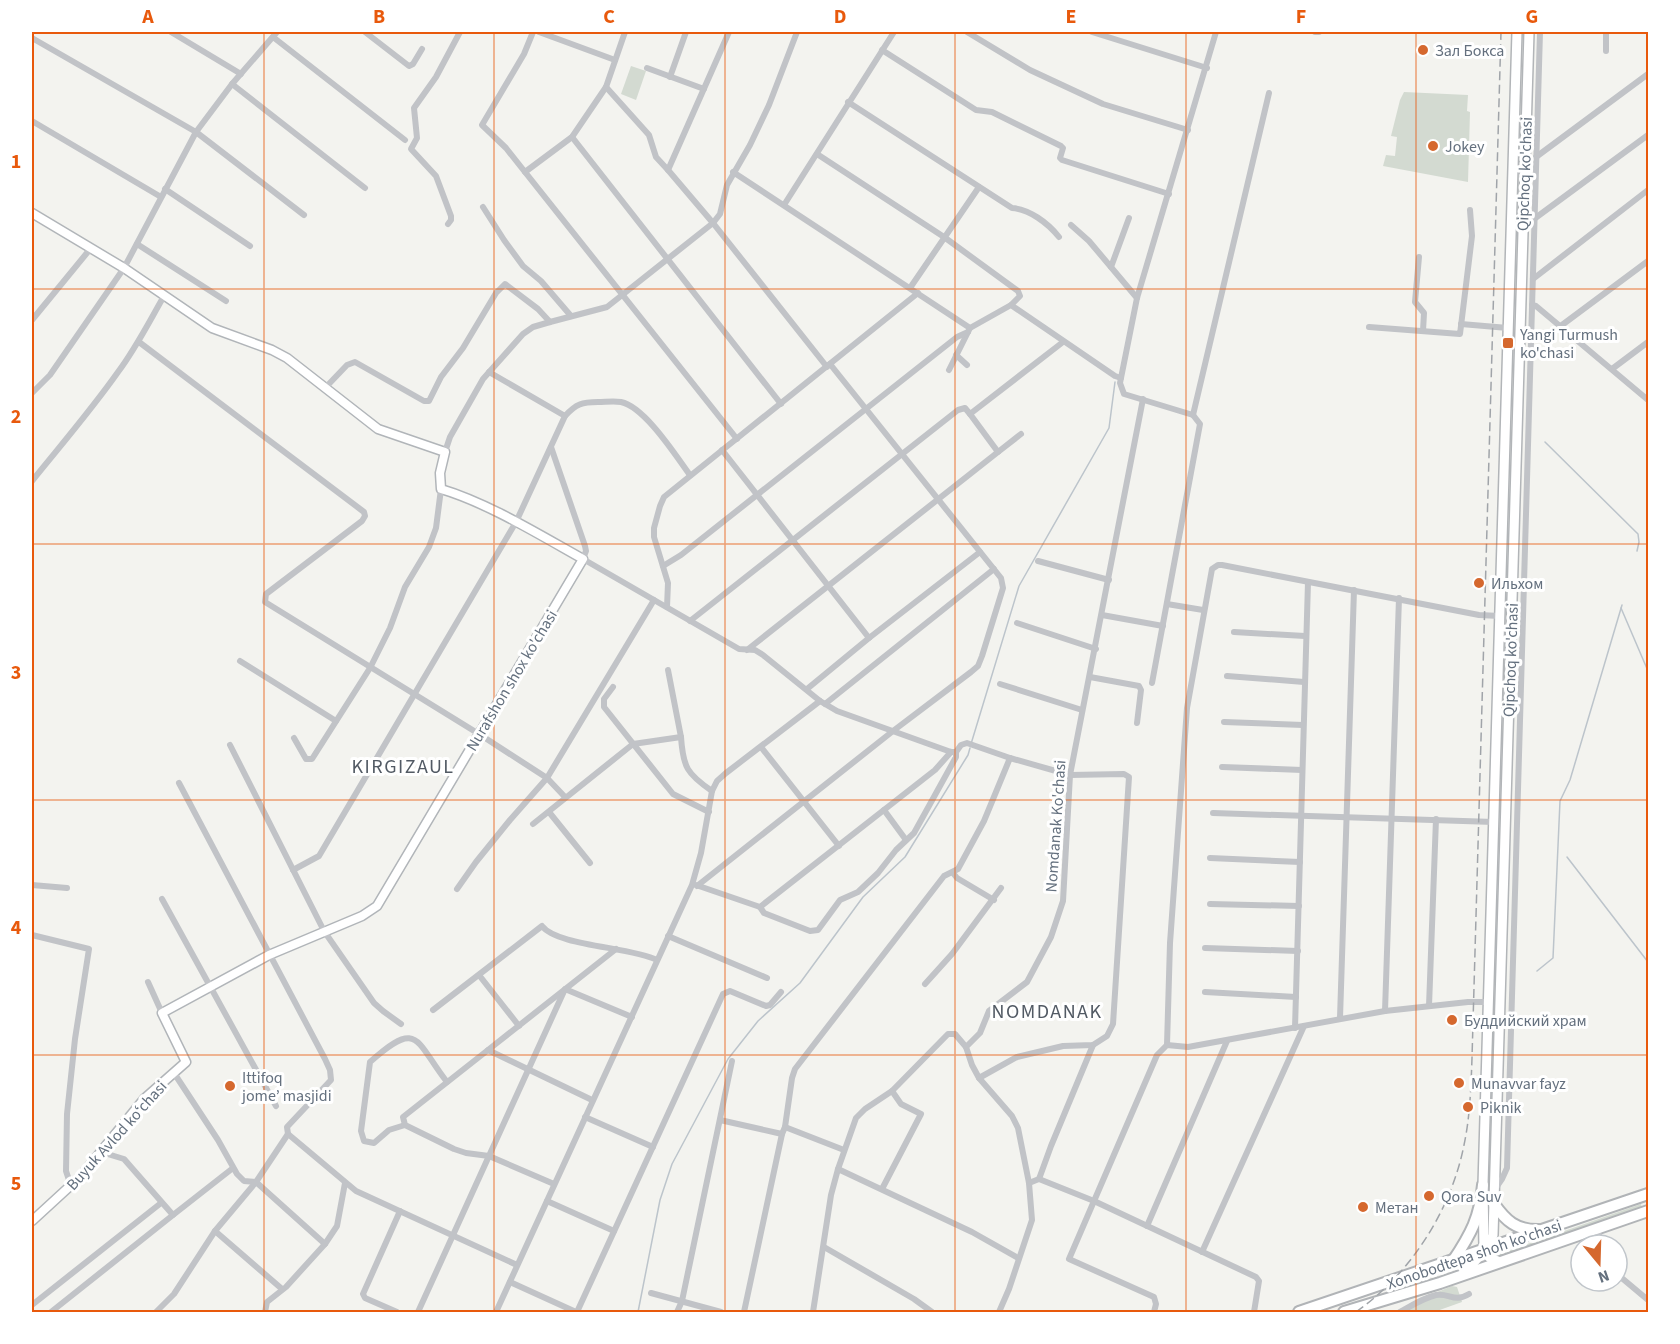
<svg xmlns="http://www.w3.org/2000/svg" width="1680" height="1344" viewBox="0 0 1680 1344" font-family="'Source Sans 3',sans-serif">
<rect width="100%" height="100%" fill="#f3f3ef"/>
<!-- green -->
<g fill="#d3dad1">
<path d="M 631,66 L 646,71 L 636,100 L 621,94 Z"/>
<path d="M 1404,92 L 1468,95 L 1467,111 L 1470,112 L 1468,182 L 1383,166 L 1386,155 L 1395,156 L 1397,137 L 1391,136 L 1400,100 Z"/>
<path d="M 1641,1204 L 1642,1208 L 1501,1256 L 1499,1254 Z"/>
<path d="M 1452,1286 L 1457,1287 L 1462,1302 L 1434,1312 L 1403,1312 L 1411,1303 Z"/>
</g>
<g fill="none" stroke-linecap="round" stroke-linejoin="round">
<!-- stream -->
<g stroke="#bcc4cb" stroke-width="1.5">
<path d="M 1545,442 L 1638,534 L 1639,542 L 1637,551"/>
<path d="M 1621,608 L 1648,671"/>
<path d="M 971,744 L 1019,586 L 1109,428 L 1115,382"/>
<path d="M 1567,857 L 1648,962"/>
<path d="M 1537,971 L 1553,958 L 1560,801 L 1570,780 L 1622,605"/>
<path d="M 638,1312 L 660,1200 L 672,1164 L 728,1059 L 758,1021 L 800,983 L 863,897 L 905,857 L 968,755 L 970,748"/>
</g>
<defs>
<path id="secondary" d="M 32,213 L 124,268 L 212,328 L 272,350 L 287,358 L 378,429 L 445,452 L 440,473 L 441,489 C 488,503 540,535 583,559 L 377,906 L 362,916 L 269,955 L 162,1013 L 186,1062 L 144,1099 L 81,1176 L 32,1221"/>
<g id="primary">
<path d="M 1500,1262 L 1490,1258 L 1484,1250 L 1483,1185 L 1517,32"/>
<path d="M 1464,1274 L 1488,1246 L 1493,1235 L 1529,32"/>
</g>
<g id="highway">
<path d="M 1494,1204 C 1506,1221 1516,1230 1538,1230"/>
<path d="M 1453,1261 C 1471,1234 1480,1217 1483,1185"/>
<path d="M 1299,1312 L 1648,1194"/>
<path d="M 1344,1312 L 1440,1283 L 1648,1211"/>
</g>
</defs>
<!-- secondary casing -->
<use href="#secondary" stroke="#b1b5b9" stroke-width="11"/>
<!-- primary casing -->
<use href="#primary" stroke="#b2b5b8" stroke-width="12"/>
<!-- highway casing -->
<use href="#highway" stroke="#b1b4b7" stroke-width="14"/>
<!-- street -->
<g stroke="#c1c3c7" stroke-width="6">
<path d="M 171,32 L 241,74"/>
<path d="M 365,32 L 409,66 L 413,64 L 422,49"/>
<path d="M 533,32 L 524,54 L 482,125 L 506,148 L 525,172 L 572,137 L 606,87 L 625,32"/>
<path d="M 539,32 L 615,60"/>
<path d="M 967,32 L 1030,70 L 1103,104 L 1188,130"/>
<path d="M 1092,32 L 1207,68"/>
<path d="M 1315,32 L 1319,32"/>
<path d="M 273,37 L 405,140"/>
<path d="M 32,38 L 196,132 L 304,215"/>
<path d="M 882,50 L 976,110 L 992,112 L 1061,146 L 1063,148 L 1060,158 L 1062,160 L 1169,194"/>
<path d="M 1606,51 L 1606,32"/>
<path d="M 647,68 L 704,89"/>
<path d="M 670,77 L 686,32"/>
<path d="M 232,84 L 365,188"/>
<path d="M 606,87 L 649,135 L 656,157 L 668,170 L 713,223 L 827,367"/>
<path d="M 848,102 L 1012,208 C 1029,209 1048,223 1059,237"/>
<path d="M 32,121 L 161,197"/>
<path d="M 572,137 L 781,404"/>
<path d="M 817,154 L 944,237 L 1018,291 L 1020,296 L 1011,305"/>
<path d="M 1536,157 L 1648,74"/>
<path d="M 668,170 L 729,32"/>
<path d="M 525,172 L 737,439"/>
<path d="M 733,172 L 970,328 L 949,370"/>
<path d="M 165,189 L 250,246"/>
<path d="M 784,205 L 894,32"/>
<path d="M 483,207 L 504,240 L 523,266 L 541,281 L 571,316"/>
<path d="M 1534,219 L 1648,135"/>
<path d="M 448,224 L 451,220 L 451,216 L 436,176 L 411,149 L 417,138 L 414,108 L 436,77 L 460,32"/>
<path d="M 1071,225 L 1089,241 L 1137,298"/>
<path d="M 137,244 L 226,301"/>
<path d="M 1419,257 L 1415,302 L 1424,313 L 1423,331"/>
<path d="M 1111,267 L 1129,218"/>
<path d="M 1533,279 L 1648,190"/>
<path d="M 910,288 L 979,187"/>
<path d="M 1532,305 L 1536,306 L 1648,400"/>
<path d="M 32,320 L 91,248"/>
<path d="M 1461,324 L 1508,328"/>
<path d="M 1562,325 L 1648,261"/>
<path d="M 1369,327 L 1460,334 L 1472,236 L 1470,210"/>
<path d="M 970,328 L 1011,305 L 1115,376 L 1121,378"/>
<path d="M 139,342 L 364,512 L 365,516 L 362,521 L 266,594 L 265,602 L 479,734 L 547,778 L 565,797"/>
<path d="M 956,355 L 967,365"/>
<path d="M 1612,369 L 1648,342"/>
<path d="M 489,372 L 565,416"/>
<path d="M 326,387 L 347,365 L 355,362 L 424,401 L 429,401 L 441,377 L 463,348 L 496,293 L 505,284 L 538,309 L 550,322"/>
<path d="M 32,393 L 50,375 L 124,268 L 196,132 L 232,84 L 277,32"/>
<path d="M 1193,415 L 1269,93"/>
<path d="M 551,447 L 585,546 L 586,551 L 583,559 L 739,649 L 755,650 L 763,655 L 820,701 L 837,711 L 951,752 L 956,752 L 961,745 L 967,743 L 1010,758 L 1070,775 L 1124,774 L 1129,777 L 1113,1024 L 1107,1036 L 1093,1045 L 1063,1046 L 1017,1057 L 979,1078"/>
<path d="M 722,450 L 869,638"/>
<path d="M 445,452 L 450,437 L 483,379 L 523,334 L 533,327 L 550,322 L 607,307 L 713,223 L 720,214 L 727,185 L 750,145 L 769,105 L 797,32"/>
<path d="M 998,452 L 1021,434"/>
<path d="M 32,481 C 61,445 92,409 118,372 C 136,348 149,322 164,296"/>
<path d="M 1038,561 L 1109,580"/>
<path d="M 663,566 L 681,555 L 957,337 L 968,332"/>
<path d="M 1167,604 L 1203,610"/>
<path d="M 667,607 L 668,583 L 654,537 L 654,528 L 660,506 L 664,497 L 918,293"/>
<path d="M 1102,615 L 1163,626"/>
<path d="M 690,621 L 958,410 L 965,408 L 970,414 L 1063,342"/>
<path d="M 1017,623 L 1096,649"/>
<path d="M 1234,632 L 1305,636"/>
<path d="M 747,650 L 998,452 L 970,414"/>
<path d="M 240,661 L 336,721"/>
<path d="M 1227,676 L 1304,682"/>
<path d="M 1090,677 L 1139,686 L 1141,690 L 1137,723"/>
<path d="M 1152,683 L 1200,424 L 1193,415 L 1124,394 L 1120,383 L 1137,298 L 1216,32"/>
<path d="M 1000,684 L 1082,710"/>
<path d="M 613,687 L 604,699 L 604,707 L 673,794 L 709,812"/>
<path d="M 807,689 L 869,638 L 980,552"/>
<path d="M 825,704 L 994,569"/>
<path d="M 1224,722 L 1303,725"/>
<path d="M 681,737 C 683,767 687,774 712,791"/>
<path d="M 294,738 L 306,759 L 312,759 L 370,668 L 390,628 L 405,587 L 429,547 L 436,528 L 441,489"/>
<path d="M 230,745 L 324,931 L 374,1003 L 383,1011 L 401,1024"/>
<path d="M 761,747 L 839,846"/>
<path d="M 1222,767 L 1302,770"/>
<path d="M 884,810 L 906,840"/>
<path d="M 549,812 L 590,863"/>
<path d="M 1213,813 L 1494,822"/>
<path d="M 533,824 L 633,744 L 681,737 L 668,670"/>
<path d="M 1210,858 L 1300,862"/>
<path d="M 293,870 L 319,856 L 516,522 L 565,416 C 576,404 582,402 598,402 C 605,402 614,401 621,402 C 645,407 676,456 690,475"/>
<path d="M 953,873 L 957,878 L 994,900"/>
<path d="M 32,885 L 67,888"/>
<path d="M 696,885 L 760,907 L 935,770 L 951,752"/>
<path d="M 697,886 L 893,731 L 971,672 L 978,666 L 982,656 L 1003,588 L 1001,578 L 830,364"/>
<path d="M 457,889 L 476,862 L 510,820 L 547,778 L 654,600"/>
<path d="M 162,899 L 276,1106"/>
<path d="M 1210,904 L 1299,906"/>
<path d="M 760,907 L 764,913 L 810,931 L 818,930 L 840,900 L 858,892 L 878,873 L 896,850 L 914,833 L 956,757 L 956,752"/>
<path d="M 32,935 L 89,949 L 75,1039 L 67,1114 L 66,1171 L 71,1186"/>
<path d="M 668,936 L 767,978"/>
<path d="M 1205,948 L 1298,951"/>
<path d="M 479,975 L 519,1026"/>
<path d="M 148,982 L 162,1013"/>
<path d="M 925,984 L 952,954 L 1001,888"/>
<path d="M 1205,992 L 1296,997"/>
<path d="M 1429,1006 L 1436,819"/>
<path d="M 433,1010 L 542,926 C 557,946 631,947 657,960"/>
<path d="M 1385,1011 L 1399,598"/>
<path d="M 1340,1018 L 1354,590"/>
<path d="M 1295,1028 L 1308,582"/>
<path d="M 1167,1045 L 1170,943 L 1187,708 L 1212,569 L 1218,565 L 1222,565 L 1479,615 L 1500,616"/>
<path d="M 488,1050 L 616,949"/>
<path d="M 174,1073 L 218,1140 L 237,1174 L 244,1181 L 256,1182 L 325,1244 L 286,1287 L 267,1302 L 265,1312"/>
<path d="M 585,1117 L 653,1147"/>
<path d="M 720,1120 L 782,1134"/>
<path d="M 405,1125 L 389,1130 L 374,1143 L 364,1141 L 361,1131 L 370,1062 C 419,1018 415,1041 447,1082"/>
<path d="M 785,1127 L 844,1150"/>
<path d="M 288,1134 L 356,1191 L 517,1265"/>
<path d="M 101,1152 L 124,1159 L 173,1215 L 233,1168"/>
<path d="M 838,1169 L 972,1232 L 1018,1258"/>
<path d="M 1039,1179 L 1051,1146 L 1093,1045"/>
<path d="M 1029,1183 L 1039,1179 L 1094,1201 L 1256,1277 L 1259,1281 L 1254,1312"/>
<path d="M 554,1184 L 489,1156 L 466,1153 L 454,1149 L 405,1125 L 403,1117 L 488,1050 L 592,1100"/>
<path d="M 882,1189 L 921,1114 L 901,1104 L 892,1091"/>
<path d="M 1495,1189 L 1502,1179 L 1507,1168 L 1540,32"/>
<path d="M 547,1201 L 614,1231"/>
<path d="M 1147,1226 L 1227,1041"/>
<path d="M 1597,1229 L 1602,1245"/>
<path d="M 215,1231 L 282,1289"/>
<path d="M 325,1244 L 337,1226 L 345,1183"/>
<path d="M 824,1247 L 914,1299 L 932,1312"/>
<path d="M 1202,1252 L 1304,1026"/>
<path d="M 1617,1274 L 1648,1300"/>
<path d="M 510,1282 L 576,1312"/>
<path d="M 651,1293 L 721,1312"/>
<path d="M 32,1305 L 161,1203"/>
<path d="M 51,1312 L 173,1215"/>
<path d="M 156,1312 L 174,1294 L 215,1231 L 256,1182 L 288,1134 L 287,1127 L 331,1080 L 330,1070 L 325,1059 L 179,783"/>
<path d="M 397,1312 L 365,1298 L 363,1294 L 400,1211"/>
<path d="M 418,1312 L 565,989 L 632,1017"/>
<path d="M 496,1312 L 692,885 L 701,853 L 712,791 L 717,781 L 726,773 L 820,701"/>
<path d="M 577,1312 L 723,994 L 730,991 L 766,1006 L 770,1005 L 781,992"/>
<path d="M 677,1312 L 682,1301 L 732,1061"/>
<path d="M 744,1312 L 782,1134 L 785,1127 L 792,1078 L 795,1069 L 944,876 L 958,869 L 984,821 L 1010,758"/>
<path d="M 813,1312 L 831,1195 L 838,1169 L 856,1118 L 865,1109 L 892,1091 L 948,1034 L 955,1034 L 966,1047"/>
<path d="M 999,1312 L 1009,1289 L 1032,1220 L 1029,1183 L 1018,1128 L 1012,1116 L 979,1078 L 972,1065 L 966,1047 L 980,1033 L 989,1011 L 1027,982 L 1051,937 L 1063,901 L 1070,775 L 1143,399"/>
<path d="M 1154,1312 L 1156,1304 L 1154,1297 L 1069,1259 L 1157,1055 L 1167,1045 L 1188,1047 L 1385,1011 L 1468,1002 L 1489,1002"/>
<path d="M 1400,1312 C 1411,1306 1423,1298 1436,1295 C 1450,1293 1454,1303 1469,1294"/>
</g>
<!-- secondary -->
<use href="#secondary" stroke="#fff" stroke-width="8"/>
<!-- primary -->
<use href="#primary" stroke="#fff" stroke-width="9"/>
<!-- highway -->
<use href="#highway" stroke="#fff" stroke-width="10"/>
<!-- rail -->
<path stroke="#a0a4a9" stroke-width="1.5" stroke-dasharray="9 4.5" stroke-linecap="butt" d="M 1356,1312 C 1410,1274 1451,1211 1464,1145 C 1470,1117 1471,1087 1472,1058 L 1501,32"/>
</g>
<!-- grid -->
<path fill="none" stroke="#e8590c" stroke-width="1.5" stroke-opacity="0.55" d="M 264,32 L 264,1312M 494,32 L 494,1312M 725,32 L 725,1312M 955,32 L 955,1312M 1186,32 L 1186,1312M 1416,32 L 1416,1312M 32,289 L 1648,289M 32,544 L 1648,544M 32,800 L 1648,800M 32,1055 L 1648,1055"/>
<!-- markers -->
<g fill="#d5682e" stroke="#fff" stroke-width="2">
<circle cx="1423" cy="50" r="6"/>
<circle cx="1433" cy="146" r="6"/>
<rect x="1502" y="337" width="12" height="12" rx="3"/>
<circle cx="1479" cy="583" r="6"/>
<circle cx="1452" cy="1020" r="6"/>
<circle cx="1459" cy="1083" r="6"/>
<circle cx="230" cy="1086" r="6"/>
<circle cx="1468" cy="1107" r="6"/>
<circle cx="1429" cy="1196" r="6"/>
<circle cx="1363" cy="1207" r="6"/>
</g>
<g text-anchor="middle" stroke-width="6" stroke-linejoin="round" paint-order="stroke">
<!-- poi labels -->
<g font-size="16" fill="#64707e" stroke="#fff" text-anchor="start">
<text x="1435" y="56">Зал Бокса</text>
<text x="1445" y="152">Jokey</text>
<text x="1520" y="340">Yangi Turmush<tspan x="1520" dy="18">ko'chasi</tspan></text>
<text x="1491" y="589">Ильхом</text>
<text x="1464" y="1026">Буддийский храм</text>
<text x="242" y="1083">Ittifoq<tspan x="242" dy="18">jome’ masjidi</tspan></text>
<text x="1471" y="1089">Munavvar fayz</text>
<text x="1480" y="1113">Piknik</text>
<text x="1441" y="1202">Qora Suv</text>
<text x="1375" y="1213">Метан</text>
</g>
<!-- street labels -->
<g font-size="16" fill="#64707e" stroke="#fff">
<text transform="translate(1524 174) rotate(-88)" y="6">Qipchoq ko'chasi</text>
<text transform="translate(1510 660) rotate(-88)" y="6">Qipchoq ko'chasi</text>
<text transform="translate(511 680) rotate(-59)" y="6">Nurafshon shox ko'chasi</text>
<text transform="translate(1055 826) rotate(-86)" y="6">Nomdanak Ko'chasi</text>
<text transform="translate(116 1135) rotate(-48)" y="6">Buyuk Avlod koʻchasi</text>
<text transform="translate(1474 1254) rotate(-19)" y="6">Xonobodtepa shoh ko'chasi</text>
</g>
<!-- quarter labels -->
<g font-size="20" letter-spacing="1.5" fill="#525a64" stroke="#fff">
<text x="403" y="773">KIRGIZAUL</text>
<text x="1047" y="1018">NOMDANAK</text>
</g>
</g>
<!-- border -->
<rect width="1680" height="1344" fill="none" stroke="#ffffff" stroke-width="66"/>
<!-- north arrow -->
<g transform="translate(1599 1263) rotate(161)"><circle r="28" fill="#ffffff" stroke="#c1c6cb" stroke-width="1.5"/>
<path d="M0-4.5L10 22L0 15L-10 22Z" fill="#d5682e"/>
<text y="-9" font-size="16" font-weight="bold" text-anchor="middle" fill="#64707e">N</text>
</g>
<rect x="33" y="33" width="1614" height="1278" fill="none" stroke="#e8590c" stroke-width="2"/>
<g font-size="20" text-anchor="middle" font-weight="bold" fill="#e8590c">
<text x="148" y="23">A</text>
<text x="379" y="23">B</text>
<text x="609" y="23">C</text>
<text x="840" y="23">D</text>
<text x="1071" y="23">E</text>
<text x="1301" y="23">F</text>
<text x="1532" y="23">G</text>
<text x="16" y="168">1</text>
<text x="16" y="423">2</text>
<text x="16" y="679">3</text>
<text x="16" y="934">4</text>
<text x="16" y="1190">5</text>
</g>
</svg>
